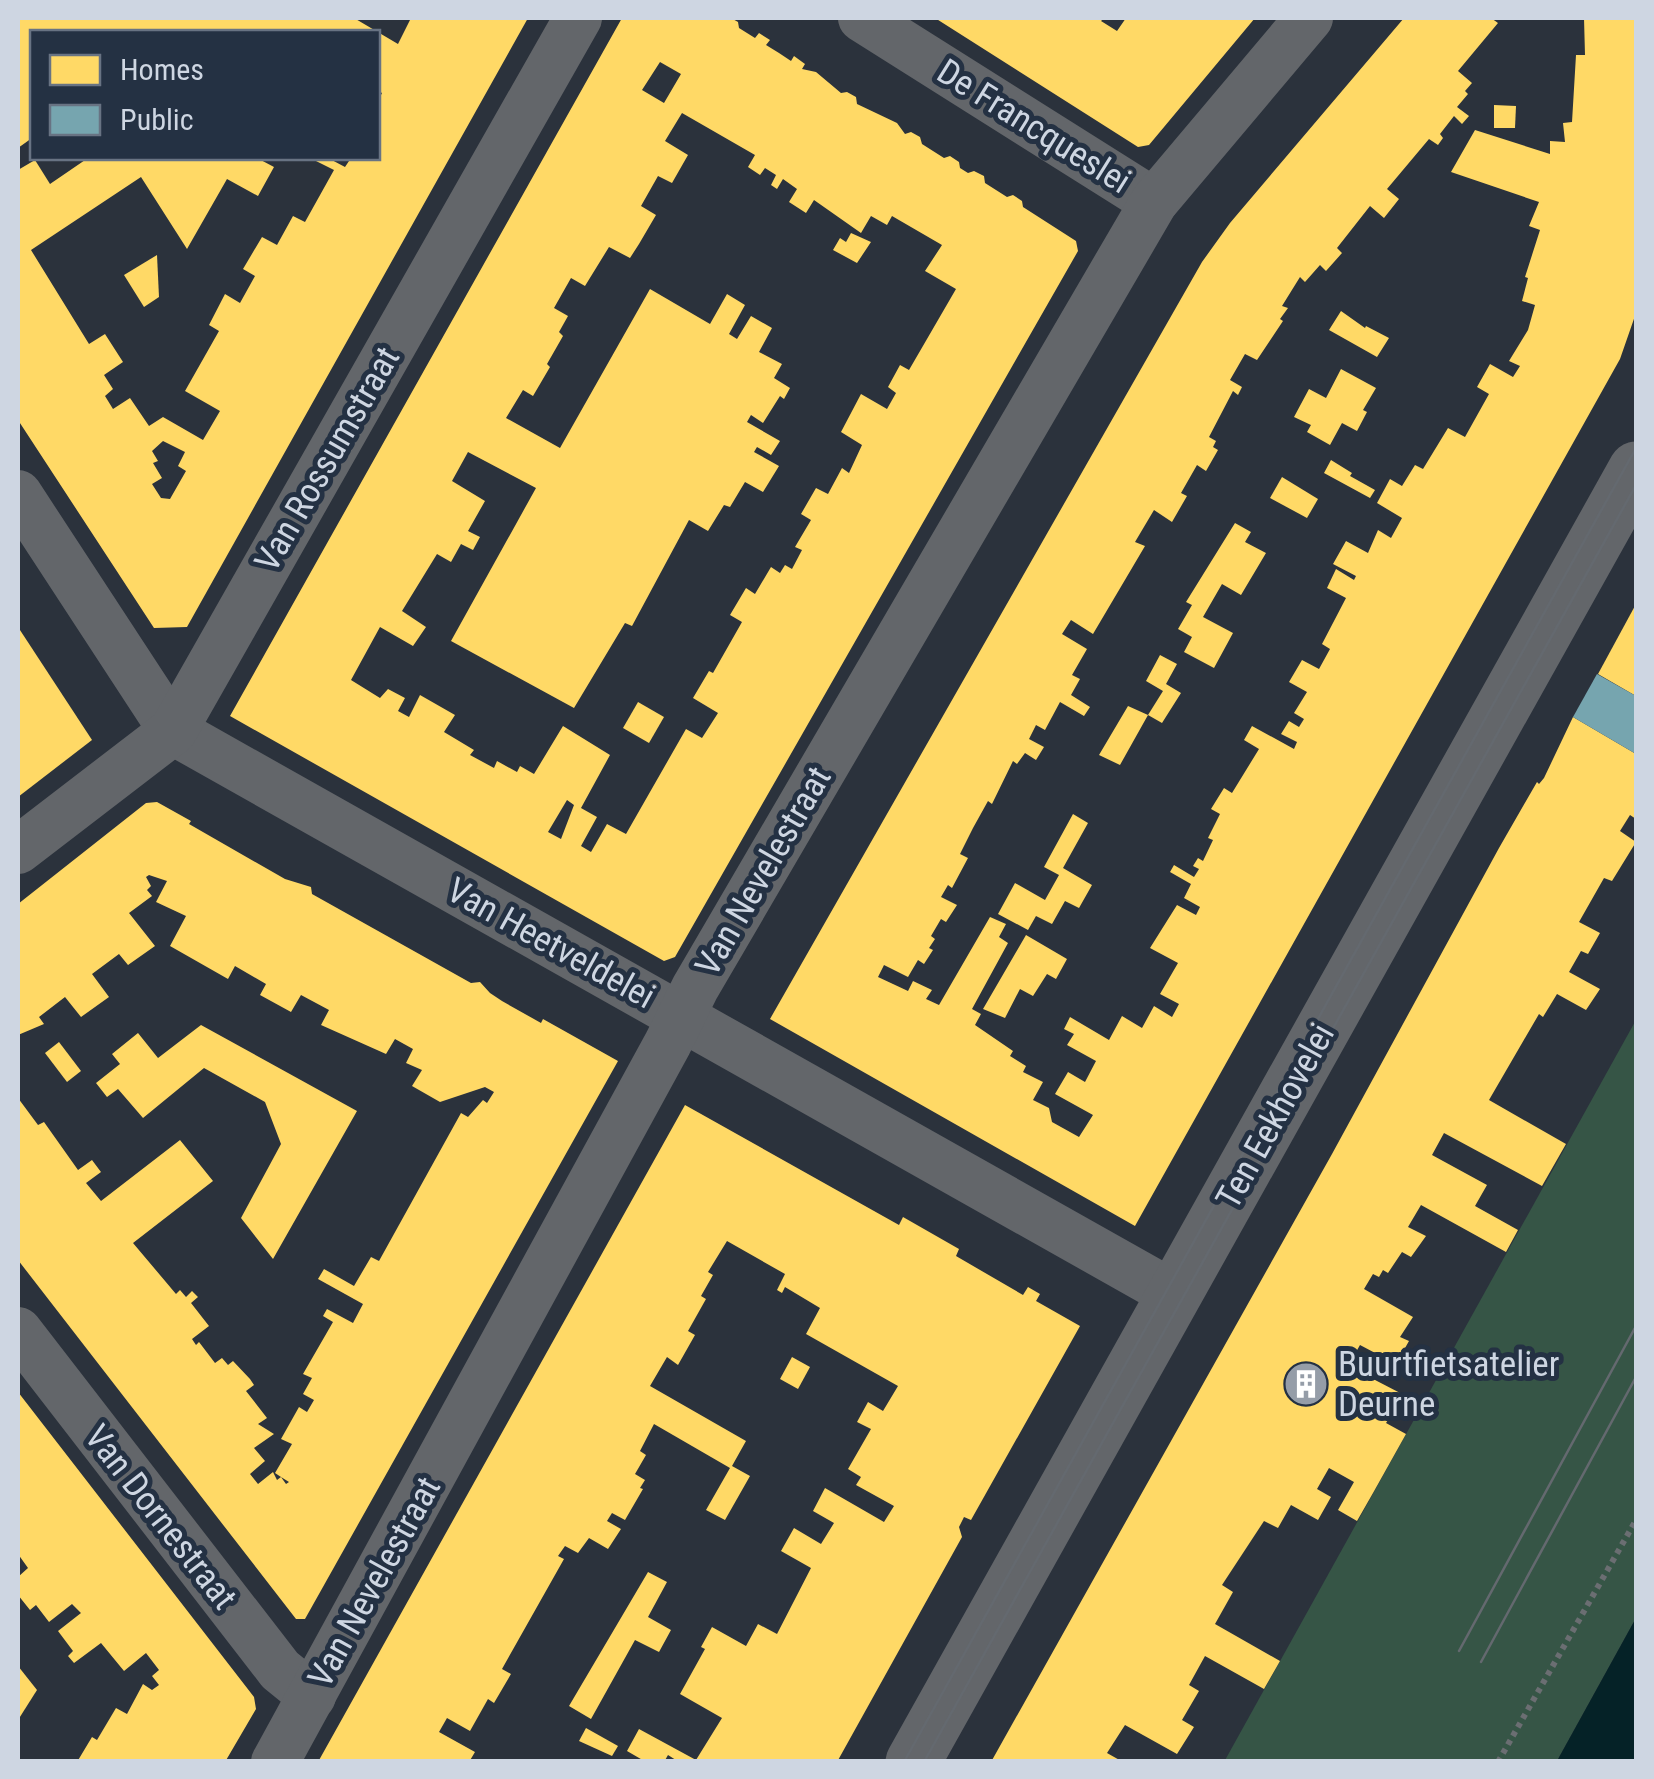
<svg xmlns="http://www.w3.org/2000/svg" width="1654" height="1779" viewBox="0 0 1654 1779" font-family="'Roboto Condensed',sans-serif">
<rect width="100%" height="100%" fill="#2b323c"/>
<!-- green -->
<path fill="#365546" d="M 1636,1020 L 1636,1618 L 1557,1761 L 1224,1762 Z"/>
<!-- water -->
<path fill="#052227" d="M 1636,1618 L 1636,1757 L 1634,1761 L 1557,1761 Z"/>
<!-- homes -->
<g fill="#ffd966" fill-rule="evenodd">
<path d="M 18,18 L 354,18 L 398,44 L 411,18 L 528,18 L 187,627 L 154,628 L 18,420 L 18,170 L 35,160 L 50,184 L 88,158 L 257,158 L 274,167 L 258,196 L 227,179 L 187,249 L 141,177 L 31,250 L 89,344 L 105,334 L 123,362 L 104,375 L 113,389 L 105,396 L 113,409 L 130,398 L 149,426 L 163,417 L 203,440 L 220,411 L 185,391 L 219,331 L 209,325 L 225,294 L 240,303 L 255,276 L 243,269 L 262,237 L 277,245 L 293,216 L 305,222 L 334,170 L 310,158 L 328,158 L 345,167 L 351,158 L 378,158 L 378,101 L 382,93 L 378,91 L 378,32 L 32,32 L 32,138 L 18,148 ZM 163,441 L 185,452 L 178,466 L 186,471 L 170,499 L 161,498 L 152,484 L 162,478 L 153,463 L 158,461 L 152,451 Z"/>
<path d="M 622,18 L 731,18 L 738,22 L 739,28 L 755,38 L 759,33 L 770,40 L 766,45 L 779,53 L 791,61 L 794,56 L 805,64 L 802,69 L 816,72 L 841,93 L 847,92 L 856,97 L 857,104 L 897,123 L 905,134 L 911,132 L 920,137 L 922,144 L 944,158 L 950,156 L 959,162 L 960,168 L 968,173 L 974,171 L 984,176 L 985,183 L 1007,197 L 1013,195 L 1022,201 L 1023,207 L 1076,241 L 1078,251 L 675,957 L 664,961 L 230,716 ZM 660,62 L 681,74 L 664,103 L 642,90 ZM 682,113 L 755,155 L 748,167 L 760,175 L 765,168 L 776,175 L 771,185 L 777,189 L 783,179 L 797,189 L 789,202 L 806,213 L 814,200 L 861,233 L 871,216 L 887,225 L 892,216 L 942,245 L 925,271 L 956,289 L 909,370 L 900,365 L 888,387 L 896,393 L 887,409 L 861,394 L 841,432 L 862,445 L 849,473 L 842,468 L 828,494 L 816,488 L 801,514 L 811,520 L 795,547 L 802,550 L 792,569 L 785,565 L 780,573 L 771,567 L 755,594 L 746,588 L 730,615 L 742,622 L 713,673 L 709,671 L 693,698 L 718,713 L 702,738 L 686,729 L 626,834 L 607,824 L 591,852 L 581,846 L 597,817 L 581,808 L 610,755 L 563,726 L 534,774 L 520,766 L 517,772 L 497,761 L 494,768 L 470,755 L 474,750 L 444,732 L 455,715 L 420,695 L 409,717 L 398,711 L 405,698 L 388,689 L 380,698 L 351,680 L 380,627 L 413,646 L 426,627 L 402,611 L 437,554 L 451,562 L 461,544 L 473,550 L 480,537 L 468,531 L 485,501 L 452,481 L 468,452 L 536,488 L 451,641 L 574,708 L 625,623 L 632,626 L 689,520 L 708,531 L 724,505 L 730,507 L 745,482 L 763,492 L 779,466 L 754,452 L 757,447 L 771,455 L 780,441 L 747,422 L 751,415 L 763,423 L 780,396 L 784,399 L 790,388 L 774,378 L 782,364 L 759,352 L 772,328 L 751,316 L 737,339 L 729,334 L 745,305 L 727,294 L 710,324 L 650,289 L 560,448 L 506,418 L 523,390 L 533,396 L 550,367 L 547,364 L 563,336 L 559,332 L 568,316 L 554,308 L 571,278 L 585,286 L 609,247 L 630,258 L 639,244 L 656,215 L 641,206 L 658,176 L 672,183 L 688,155 L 665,141 ZM 567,800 L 574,805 L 561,839 L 548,832 Z"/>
<path d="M 935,18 L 1104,18 L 1101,21 L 1117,31 L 1126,18 L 1255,18 L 1149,145 L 1138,147 Z"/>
<path d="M 1404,18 L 1491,18 L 1498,23 L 1458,71 L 1472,83 L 1465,91 L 1468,94 L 1457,107 L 1469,116 L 1462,124 L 1454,116 L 1440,134 L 1443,138 L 1438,145 L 1429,139 L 1387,189 L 1399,199 L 1384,218 L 1370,206 L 1337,248 L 1342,253 L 1326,271 L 1320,265 L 1305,282 L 1300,277 L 1282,306 L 1288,308 L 1280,319 L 1283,321 L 1257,360 L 1245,354 L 1230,380 L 1242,387 L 1238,395 L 1233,391 L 1209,437 L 1216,441 L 1213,447 L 1218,450 L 1206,471 L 1197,465 L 1181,493 L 1187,496 L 1172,522 L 1154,510 L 1135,542 L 1145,546 L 1093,634 L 1071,620 L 1062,634 L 1087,649 L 1072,675 L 1080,679 L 1071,695 L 1090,707 L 1084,716 L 1060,702 L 1045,730 L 1036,725 L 1029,739 L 1044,747 L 1036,760 L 1025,753 L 1017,764 L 1013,761 L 992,804 L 988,801 L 973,828 L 960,854 L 968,858 L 952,888 L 948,885 L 941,897 L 957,905 L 946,922 L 941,919 L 931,936 L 935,939 L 929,948 L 933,950 L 924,964 L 918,960 L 908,977 L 884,965 L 878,977 L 908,991 L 913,981 L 932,990 L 926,999 L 939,1005 L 990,917 L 1006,924 L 999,937 L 1008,943 L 972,1009 L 981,1014 L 975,1025 L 1013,1051 L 1010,1056 L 1026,1066 L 1023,1072 L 1043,1082 L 1033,1100 L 1049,1108 L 1052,1122 L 1079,1137 L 1093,1115 L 1055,1094 L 1068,1072 L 1085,1082 L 1096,1061 L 1067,1045 L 1074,1034 L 1064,1029 L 1070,1017 L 1109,1040 L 1122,1016 L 1142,1028 L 1154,1006 L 1172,1017 L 1179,1004 L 1160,994 L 1178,963 L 1150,948 L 1177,905 L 1196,915 L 1200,907 L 1184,898 L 1191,884 L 1170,872 L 1174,865 L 1194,877 L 1199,869 L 1193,866 L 1198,858 L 1203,861 L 1213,840 L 1208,838 L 1220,814 L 1211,809 L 1224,788 L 1232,793 L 1259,749 L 1244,740 L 1252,726 L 1294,749 L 1297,742 L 1281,734 L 1289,721 L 1299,727 L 1304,719 L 1294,713 L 1307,692 L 1289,682 L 1302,660 L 1319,669 L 1330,649 L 1322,644 L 1346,598 L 1327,588 L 1336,569 L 1354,580 L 1356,576 L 1333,564 L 1346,541 L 1368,553 L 1378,530 L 1391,538 L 1402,518 L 1377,503 L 1390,479 L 1402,486 L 1415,465 L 1423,469 L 1448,428 L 1465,437 L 1489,394 L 1477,387 L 1490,364 L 1513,377 L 1520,366 L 1509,361 L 1528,330 L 1535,305 L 1522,301 L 1528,278 L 1525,277 L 1540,230 L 1529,226 L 1539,202 L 1451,172 L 1475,130 L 1550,154 L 1550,141 L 1565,142 L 1563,123 L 1572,122 L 1576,55 L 1585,55 L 1584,18 L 1636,18 L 1636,313 L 1620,359 L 1135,1226 L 770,1019 L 1202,262 L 1230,223 Z"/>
<path d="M 1494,105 L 1516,106 L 1515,128 L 1494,128 Z"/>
<path d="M 851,233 L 871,242 L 857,263 L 833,250 L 840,238 L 846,242 Z"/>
<path d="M 157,255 L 159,297 L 144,307 L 124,275 Z"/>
<path d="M 1341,311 L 1365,328 L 1366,326 L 1389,338 L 1377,357 L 1329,330 Z"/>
<path d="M 1341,369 L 1376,388 L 1363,410 L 1367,412 L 1357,431 L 1342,423 L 1330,445 L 1307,432 L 1311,425 L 1294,417 L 1309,389 L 1326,398 Z"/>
<path d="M 1331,460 L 1352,473 L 1350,476 L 1375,490 L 1370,498 L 1324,473 Z"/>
<path d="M 1282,477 L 1318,499 L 1307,518 L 1270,498 Z"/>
<path d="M 1235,523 L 1251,532 L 1245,542 L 1266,553 L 1241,595 L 1222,584 L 1203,617 L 1233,633 L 1214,668 L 1184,652 L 1192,637 L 1178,629 L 1192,605 L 1186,602 Z"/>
<path d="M 1636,604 L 1636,696 L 1598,674 Z"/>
<path d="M 18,627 L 92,740 L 18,797 Z"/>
<path d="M 1160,655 L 1177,664 L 1166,684 L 1181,693 L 1162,723 L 1148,715 L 1120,765 L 1099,755 L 1128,706 L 1148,715 L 1163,691 L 1146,681 Z"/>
<path d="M 638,702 L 664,717 L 649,743 L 623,728 Z"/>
<path d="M 1573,717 L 1636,754 L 1636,819 L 1630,815 L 1620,831 L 1636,842 L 1612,881 L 1604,878 L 1579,922 L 1600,933 L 1588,954 L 1581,951 L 1569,972 L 1600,989 L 1586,1010 L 1557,994 L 1543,1017 L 1539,1014 L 1489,1100 L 1566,1144 L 1542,1186 L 1444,1133 L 1432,1155 L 1487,1185 L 1475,1206 L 1518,1230 L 1506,1252 L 1421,1205 L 1408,1227 L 1426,1236 L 1411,1257 L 1402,1252 L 1388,1273 L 1383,1270 L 1379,1277 L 1373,1274 L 1364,1289 L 1413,1317 L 1400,1337 L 1409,1341 L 1396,1364 L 1360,1345 L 1348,1366 L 1404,1395 L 1386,1423 L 1406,1434 L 1373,1493 L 1357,1521 L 1338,1510 L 1354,1482 L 1329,1468 L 1317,1489 L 1331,1497 L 1318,1520 L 1291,1505 L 1278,1528 L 1264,1521 L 1222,1585 L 1233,1592 L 1215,1624 L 1280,1661 L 1264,1689 L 1205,1656 L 1189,1685 L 1199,1691 L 1182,1720 L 1194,1727 L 1177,1754 L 1125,1725 L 1107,1753 L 1123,1762 L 991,1762 L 1332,1154 L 1499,848 L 1537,782 L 1539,784 L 1544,778 Z"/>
<path d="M 157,802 L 191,821 L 189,824 L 285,879 L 311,887 L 312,894 L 471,983 L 480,982 L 490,993 L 502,1001 L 541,1023 L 543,1019 L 618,1061 L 305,1619 L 296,1619 L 18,1260 L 18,1098 L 38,1125 L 44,1122 L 78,1170 L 92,1160 L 101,1172 L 86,1183 L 101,1201 L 180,1140 L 213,1181 L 133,1243 L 176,1294 L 180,1290 L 186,1297 L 192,1291 L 198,1297 L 191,1303 L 209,1326 L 192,1339 L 196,1345 L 199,1342 L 215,1363 L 222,1358 L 228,1365 L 233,1361 L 250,1379 L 254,1385 L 246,1391 L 267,1418 L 258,1424 L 274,1434 L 254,1448 L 265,1461 L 250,1474 L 258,1484 L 273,1472 L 277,1480 L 281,1477 L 286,1484 L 289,1482 L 281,1477 L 275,1473 L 292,1444 L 281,1439 L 299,1407 L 307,1412 L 314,1400 L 303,1394 L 312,1378 L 303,1374 L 333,1322 L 323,1316 L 327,1309 L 353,1323 L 363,1304 L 318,1279 L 324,1269 L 354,1286 L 371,1257 L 379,1261 L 461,1113 L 468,1117 L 483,1100 L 487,1103 L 494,1092 L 485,1087 L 440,1102 L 412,1086 L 422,1070 L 406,1063 L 413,1049 L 395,1039 L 386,1054 L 321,1025 L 329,1010 L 301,995 L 291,1012 L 260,995 L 266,984 L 235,966 L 228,979 L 170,946 L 186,916 L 156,902 L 167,881 L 149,875 L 146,877 L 151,886 L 147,890 L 152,896 L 129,913 L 155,946 L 128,965 L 119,954 L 92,974 L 109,997 L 81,1017 L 65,997 L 39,1017 L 44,1024 L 18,1035 L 18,904 L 146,803 Z"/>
<path d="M 1073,814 L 1088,823 L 1063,868 L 1092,885 L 1079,908 L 1065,901 L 1052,924 L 1036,916 L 1028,930 L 998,914 L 1015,883 L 1045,900 L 1059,875 L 1044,867 Z"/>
<path d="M 1026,935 L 1067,959 L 1056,979 L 1047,974 L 1033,996 L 1020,989 L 1005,1018 L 983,1009 Z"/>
<path d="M 201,1025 L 357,1111 L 273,1259 L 241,1218 L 281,1144 L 265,1102 L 204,1068 L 143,1118 L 118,1089 L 107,1097 L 96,1083 L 120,1064 L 112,1054 L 138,1033 L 158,1058 Z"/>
<path d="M 59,1042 L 81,1071 L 67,1082 L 45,1053 Z"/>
<path d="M 685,1105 L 899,1225 L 903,1217 L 959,1249 L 956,1256 L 1023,1295 L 1028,1287 L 1040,1294 L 1036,1301 L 1080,1326 L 971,1520 L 964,1517 L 959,1527 L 962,1537 L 837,1762 L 679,1762 L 668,1755 L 664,1762 L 646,1762 L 627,1751 L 639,1729 L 696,1760 L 722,1718 L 680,1694 L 705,1649 L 701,1647 L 712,1627 L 746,1646 L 758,1624 L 777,1634 L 811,1568 L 781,1551 L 794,1528 L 821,1544 L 834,1523 L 813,1511 L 825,1488 L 884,1522 L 894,1506 L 856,1485 L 861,1477 L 848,1469 L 871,1429 L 857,1422 L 868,1402 L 883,1411 L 898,1386 L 806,1334 L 820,1308 L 785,1287 L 782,1293 L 777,1290 L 785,1274 L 727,1241 L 708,1272 L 713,1275 L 701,1296 L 706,1299 L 688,1331 L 695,1335 L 678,1365 L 667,1357 L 650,1386 L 746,1441 L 732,1466 L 750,1476 L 725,1520 L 706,1510 L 730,1468 L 654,1424 L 640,1451 L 646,1455 L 635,1474 L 645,1480 L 640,1488 L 643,1489 L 625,1520 L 612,1513 L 607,1521 L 621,1529 L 608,1549 L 589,1538 L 578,1553 L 565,1546 L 558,1556 L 564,1559 L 502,1669 L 511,1674 L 494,1703 L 488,1699 L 470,1731 L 447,1718 L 439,1732 L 475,1752 L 469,1762 L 318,1762 Z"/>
<path d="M 792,1357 L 810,1367 L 798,1389 L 780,1379 Z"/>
<path d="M 18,1392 L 254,1697 L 256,1709 L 225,1762 L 77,1762 L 92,1737 L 97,1740 L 116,1708 L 127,1714 L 143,1684 L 152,1690 L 159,1685 L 152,1676 L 159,1670 L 146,1653 L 124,1671 L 101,1643 L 74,1663 L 68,1656 L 73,1651 L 58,1631 L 81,1613 L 72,1604 L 49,1622 L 36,1605 L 30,1610 L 18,1595 L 18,1577 L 28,1568 L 18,1554 Z"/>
<path d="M 648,1572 L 667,1582 L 648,1617 L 671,1630 L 659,1652 L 635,1640 L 591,1719 L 569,1706 Z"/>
<path d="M 18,1666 L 37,1690 L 18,1720 Z"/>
<path d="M 586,1728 L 618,1746 L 612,1756 L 579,1741 Z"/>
</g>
<!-- public -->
<path fill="#76a5af" d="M 1597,674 L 1636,696 L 1636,754 L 1573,717 Z"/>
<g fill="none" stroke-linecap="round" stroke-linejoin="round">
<!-- path -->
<path stroke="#6b6e72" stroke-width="6" stroke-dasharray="5 5" stroke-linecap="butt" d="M 1498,1762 L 1636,1520"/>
<!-- minor -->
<g stroke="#63666a" stroke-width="48">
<path d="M 862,18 L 1154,202"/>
<path d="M 18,494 L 173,731 L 1175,1295"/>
<path d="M 18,850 L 173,731 L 578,18"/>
<path d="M 18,1331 L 280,1670 L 312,1696"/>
<path d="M 275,1762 L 668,1043 L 695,988 L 1154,202 L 1309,18"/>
</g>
<!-- tertiary -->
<path stroke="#63666a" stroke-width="55" d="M 913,1762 L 1636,469"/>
<!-- tram -->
<g stroke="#64696f" stroke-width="2.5">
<path d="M 1459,1651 L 1636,1326"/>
<path d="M 1481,1662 L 1636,1377"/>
<path d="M 904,1762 L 1636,448"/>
<path d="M 924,1762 L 1636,485"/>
</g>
</g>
<!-- icons -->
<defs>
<symbol id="building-disc" viewBox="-11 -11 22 22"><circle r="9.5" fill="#959da8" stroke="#243143"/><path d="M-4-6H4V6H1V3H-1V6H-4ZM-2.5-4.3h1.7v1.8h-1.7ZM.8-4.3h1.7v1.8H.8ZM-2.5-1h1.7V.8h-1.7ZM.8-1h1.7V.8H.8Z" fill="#fff"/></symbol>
</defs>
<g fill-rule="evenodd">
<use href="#building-disc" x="1281" y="1359" width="50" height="50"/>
</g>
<g text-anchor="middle" stroke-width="10" stroke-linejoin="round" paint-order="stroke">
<!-- street labels -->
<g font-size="35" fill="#ced6e2" stroke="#243143">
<text transform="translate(1034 126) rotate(32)" y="12">De Francqueslei</text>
<text transform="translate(327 459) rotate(-60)" y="12">Van Rossumstraat</text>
<text transform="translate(763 871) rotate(-60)" y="12">Van Nevelestraat</text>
<text transform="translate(551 943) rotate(29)" y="12">Van Heetveldelei</text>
<text transform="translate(1275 1116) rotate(-61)" y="12">Ten Eekhovelei</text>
<text transform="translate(161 1517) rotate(52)" y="12">Van Dornestraat</text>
<text transform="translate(374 1582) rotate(-61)" y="12">Van Nevelestraat</text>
</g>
<!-- poi labels -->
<g font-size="35" fill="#ced6e2" stroke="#243143" text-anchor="start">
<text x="1338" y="1376">Buurtfietsatelier<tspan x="1338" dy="40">Deurne</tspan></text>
</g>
</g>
<!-- border -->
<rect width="1654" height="1779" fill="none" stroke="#ced6e2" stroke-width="40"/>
<!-- legend -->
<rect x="30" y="30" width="350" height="130" fill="#243143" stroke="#687383" stroke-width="2.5"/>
<rect x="50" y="55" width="50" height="30" fill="#ffd966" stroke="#687383" stroke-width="2.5"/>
<text x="120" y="80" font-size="30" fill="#ced6e2">Homes</text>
<rect x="50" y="105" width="50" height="30" fill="#76a5af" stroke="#687383" stroke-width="2.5"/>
<text x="120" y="130" font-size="30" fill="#ced6e2">Public</text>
</svg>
